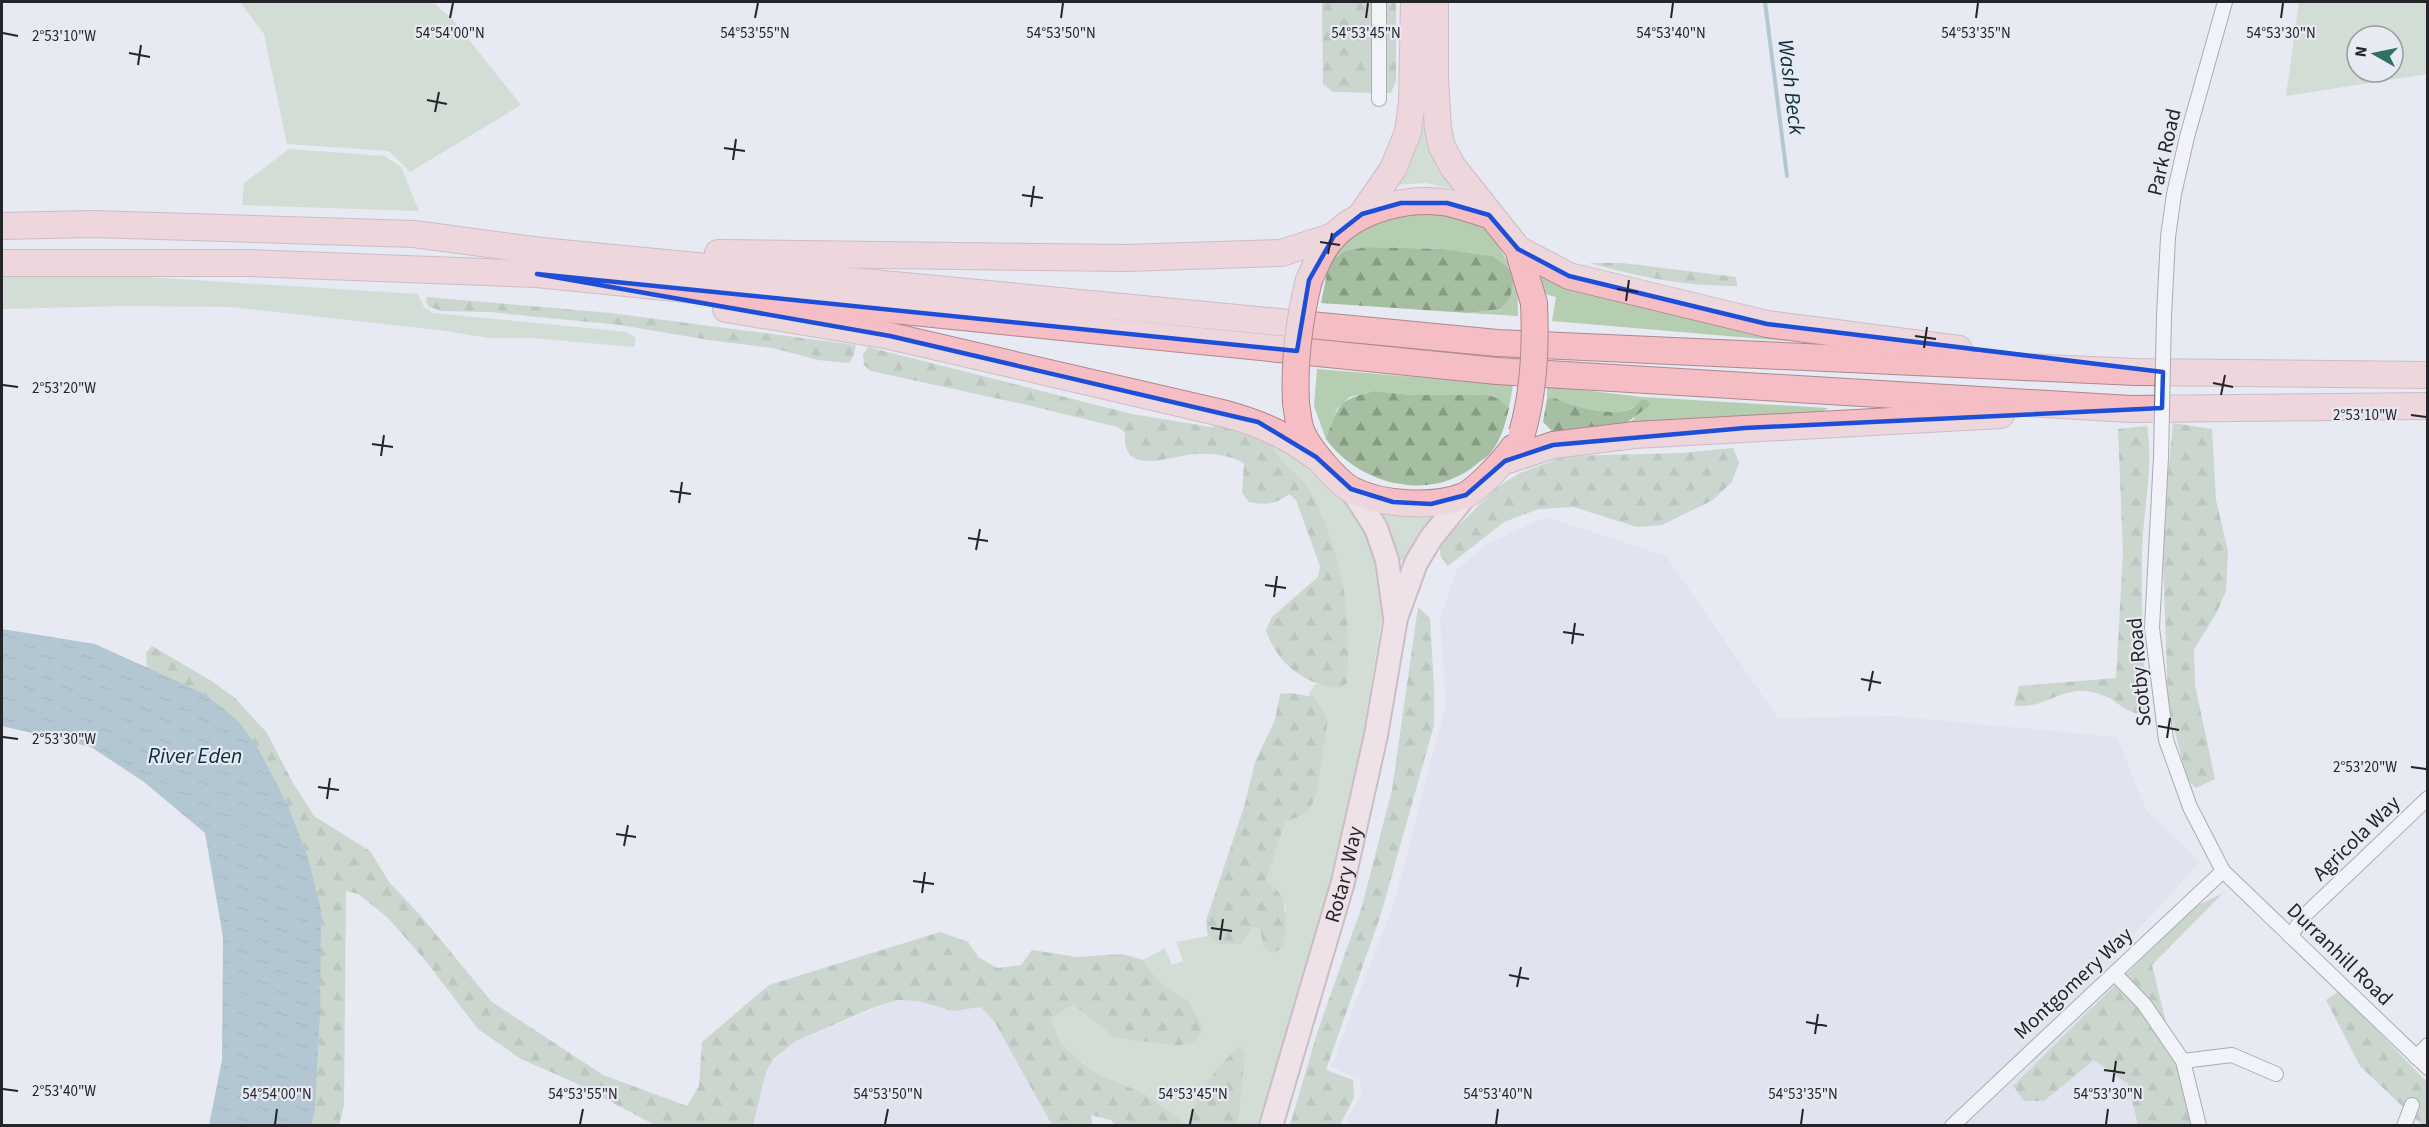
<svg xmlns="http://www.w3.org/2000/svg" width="2429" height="1127" viewBox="0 0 2429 1127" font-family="'Source Sans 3',sans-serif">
<defs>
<pattern id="forest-firs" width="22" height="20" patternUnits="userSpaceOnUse" patternTransform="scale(1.5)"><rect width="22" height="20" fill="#a6bfa2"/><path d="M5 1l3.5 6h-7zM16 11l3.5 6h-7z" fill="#879b84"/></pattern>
<pattern id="water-ripples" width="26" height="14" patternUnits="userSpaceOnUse" patternTransform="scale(1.5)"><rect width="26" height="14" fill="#739eaa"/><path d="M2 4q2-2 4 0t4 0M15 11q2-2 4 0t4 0" fill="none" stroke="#5e818a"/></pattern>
</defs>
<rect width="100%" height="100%" fill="#e7e9f3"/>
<!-- built -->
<g fill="#d9dded">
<path d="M 1546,517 L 1666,556 L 1778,718 L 1892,716 L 2117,737 L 2146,810 L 2200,862 L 2116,954 L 2129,1026 L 2155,1125 L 1346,1125 L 1348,1117 L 1361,1094 L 1360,1079 L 1331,1067 L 1395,900 L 1446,704 L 1440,619 L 1456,571 L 1485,545 Z"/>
<path d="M 897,1000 L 918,1001 L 953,1011 L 981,1007 L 994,1021 L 1052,1125 L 753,1126 L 766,1072 L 774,1058 L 796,1041 Z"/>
</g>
<!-- green -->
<g fill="#b5ceb1" fill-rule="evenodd">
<path d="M 240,2 L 433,2 L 454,21 L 521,105 L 410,172 L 389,151 L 287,144 L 264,34 Z"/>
<path d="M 2299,2 L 2427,2 L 2427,74 L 2286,96 ZM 2357,36 L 2393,36 L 2393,72 L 2357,72 Z"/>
<path d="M 1429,125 L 1458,190 L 1425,183 L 1394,185 L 1413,127 Z"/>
<path d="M 289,149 L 384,156 L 401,167 L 419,211 L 242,205 L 244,183 Z"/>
<path d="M 1403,203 L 1474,217 L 1496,242 L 1517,278 L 1518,316 L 1469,313 L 1500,309 L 1493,256 L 1444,249 L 1367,247 L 1329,263 L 1340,238 Z"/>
<path d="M 1538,266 L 1846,342 L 1786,341 L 1552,321 L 1556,297 L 1545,294 Z"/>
<path d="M 130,276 L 418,294 L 424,307 L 433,313 L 627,332 L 636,338 L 634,347 L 530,338 L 489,338 L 439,330 L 232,307 L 125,306 L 2,309 L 2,277 Z"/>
<path d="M 1317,369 L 1513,385 L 1509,408 L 1500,399 L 1488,395 L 1412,395 L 1374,391 L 1350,397 L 1337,409 L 1326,439 L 1314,406 Z"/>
<path d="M 1547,386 L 1643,397 L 1828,408 L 1822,412 L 1616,431 L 1634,419 L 1641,400 C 1638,403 1634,408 1630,409 C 1609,417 1571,406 1552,397 L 1547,399 Z"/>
<path d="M 1267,436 L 1279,436 L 1342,495 L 1379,549 L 1383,610 L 1356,779 L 1335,868 L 1258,1125 L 1238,1125 L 1240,1094 L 1187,1125 L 1145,1095 L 1102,1076 L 1061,1047 L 1051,1019 L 1073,1003 L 1114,1037 L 1188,1001 L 1161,984 L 1143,960 L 1165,948 L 1172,965 L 1183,961 L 1176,942 L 1208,936 L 1219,944 L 1252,927 L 1261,927 L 1263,945 L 1284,923 L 1286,907 L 1264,884 L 1285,822 L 1308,813 L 1317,793 L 1328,720 L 1314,698 L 1308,696 L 1315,684 L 1341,688 L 1347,683 C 1352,613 1343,548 1307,486 C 1300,476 1289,469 1281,460 C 1275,453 1271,443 1267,436 Z"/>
<path d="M 1372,503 L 1442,509 L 1416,539 L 1404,561 L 1399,560 L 1391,533 Z"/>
</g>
<!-- forest -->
<g fill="url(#forest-firs)">
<path d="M 1322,2 L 1396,2 L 1396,80 L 1391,93 L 1333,92 L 1323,84 Z"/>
<path d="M 1367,247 L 1444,249 L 1493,256 L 1509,269 L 1513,282 L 1510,298 L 1500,309 L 1469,313 L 1321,303 L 1329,263 L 1345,251 Z"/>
<path d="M 1589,263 L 1622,263 L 1736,277 L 1737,286 C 1683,286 1640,277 1589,263 Z"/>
<path d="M 427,297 L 610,313 L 856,345 L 853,357 L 849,363 L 818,360 L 773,348 L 709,340 L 620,325 L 489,312 L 442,311 L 429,307 L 426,302 Z"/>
<path d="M 868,347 L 1132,414 L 1211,427 L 1229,423 L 1267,436 C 1271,443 1275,453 1281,460 C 1289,469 1300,476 1307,486 C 1343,548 1352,613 1347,683 L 1341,688 C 1306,686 1277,664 1266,630 L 1272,617 L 1318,577 L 1320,566 L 1296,500 L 1289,494 C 1275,505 1265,505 1249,502 L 1242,493 L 1244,463 C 1231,456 1213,453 1198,454 C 1172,454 1121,480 1125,432 L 1117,427 L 1023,404 L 871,371 L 864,365 L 863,355 Z"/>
<path d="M 1374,391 L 1412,395 L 1488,395 L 1500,399 L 1509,408 C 1506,422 1501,440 1492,451 C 1489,456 1482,460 1478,463 C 1433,503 1360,486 1326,439 C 1339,405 1337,400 1374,391 Z"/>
<path d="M 1552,397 C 1571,406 1609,417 1631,409 C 1634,408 1638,403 1641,400 L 1647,400 L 1650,405 L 1616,431 L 1554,433 L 1543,422 L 1547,399 Z"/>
<path d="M 2173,423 L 2212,429 L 2216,500 L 2228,551 L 2226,591 L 2216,614 L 2194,649 L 2195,685 L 2215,779 L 2196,788 L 2187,780 L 2168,703 L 2162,534 Z"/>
<path d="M 2147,426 C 2154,468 2143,509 2142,551 C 2141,605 2143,659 2147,713 C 2130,717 2119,702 2105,696 C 2100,694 2092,692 2086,691 C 2061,688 2039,711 2014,705 L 2019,686 L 2116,678 L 2123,553 L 2118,429 Z"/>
<path d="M 1733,448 L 1739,463 L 1732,482 L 1713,500 L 1662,525 L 1637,527 L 1574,507 L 1539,509 L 1504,522 L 1448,566 L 1440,555 L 1440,544 L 1496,488 L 1520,473 L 1565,456 L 1681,453 Z"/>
<path d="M 1418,607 L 1430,618 L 1434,687 L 1434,725 L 1381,914 L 1326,1070 L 1353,1080 L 1354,1098 L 1340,1125 L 1290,1125 L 1318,1030 L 1362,906 L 1392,790 Z"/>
<path d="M 152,646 L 210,680 L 235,698 L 267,733 L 293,783 L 314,816 L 370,851 L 389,882 L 420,915 L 492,1002 L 603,1075 L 687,1106 L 699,1086 L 702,1042 L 769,985 L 940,932 L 968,942 L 978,957 L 997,968 L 1021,965 L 1032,950 L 1077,957 L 1123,954 L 1143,960 L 1161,984 L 1188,1001 L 1203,1028 L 1196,1041 L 1177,1046 L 1114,1037 L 1073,1004 L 1051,1019 L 1061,1045 L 1084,1064 L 1102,1076 L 1145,1094 L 1187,1125 C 1195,1097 1216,1066 1239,1047 L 1245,1051 L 1238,1125 L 1115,1125 L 1111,1120 L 1091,1115 L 1092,1125 L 1052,1125 L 994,1021 L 981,1007 L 953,1011 L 918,1001 L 897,1000 L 872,1008 L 796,1041 L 774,1058 L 766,1072 L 753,1125 L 655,1125 L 571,1081 L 521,1059 L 478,1029 L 425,960 L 387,917 L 358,894 L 346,891 L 344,1105 L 339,1125 L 312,1125 L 315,1109 L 320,1018 L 308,858 L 288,805 L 257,746 L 203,693 L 147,668 L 146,653 Z"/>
<path d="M 1290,693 L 1314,697 L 1328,720 L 1317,793 L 1308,813 L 1285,822 L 1265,883 C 1292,891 1284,925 1284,947 L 1273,953 L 1263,945 L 1260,927 L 1252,927 L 1241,944 L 1219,944 L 1208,936 L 1206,921 L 1244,807 L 1255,762 L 1275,720 L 1280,694 Z"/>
<path d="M 2223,893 L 2152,965 L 2191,1125 L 2138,1125 L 2128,1084 L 2094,1060 L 2044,1101 L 2024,1101 L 2013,1086 L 2194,907 Z"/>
<path d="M 2339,991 L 2427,1082 L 2427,1125 L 2422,1125 L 2360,1066 L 2326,1000 Z"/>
</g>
<!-- water -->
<path fill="url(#water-ripples)" d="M 2,629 L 95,644 L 203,693 L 237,720 L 257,746 L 288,805 L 308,858 L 321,910 L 320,1018 L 315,1109 L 312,1125 L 209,1125 L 222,1060 L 223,937 L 205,833 L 144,782 L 91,747 L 2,726 Z"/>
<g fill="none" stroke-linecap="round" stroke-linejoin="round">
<!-- stream -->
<path stroke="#739eaa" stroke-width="4" d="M 1765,2 L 1787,176"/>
<defs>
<g id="street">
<path d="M 1379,99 L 1379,2"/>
<path d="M 2164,316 L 2168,237 L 2174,194 L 2187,137 L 2225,2"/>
<path d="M 2161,457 L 2152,628 L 2166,740 L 2190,807 L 2223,871 L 2428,1068"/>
<path d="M 2290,936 L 2306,914 L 2428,798"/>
<path d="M 2115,974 L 2144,1004 L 2183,1061 L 2199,1126"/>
<path d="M 2416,1057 L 2428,1045"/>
<path d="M 2183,1061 L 2232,1055 L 2276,1074"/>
<path d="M 1952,1126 L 2223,871"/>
<path d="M 2404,1126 L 2412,1105"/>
</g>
<g id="primary">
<path d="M 1351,489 L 1376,528 L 1387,560 L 1395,617"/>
<path id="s1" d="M 1271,1126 L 1343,882 L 1376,735 L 1396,618 L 1416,563 L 1431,538 L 1466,495"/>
</g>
<g id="highway">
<path d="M 1435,2 L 1435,79 L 1438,129 L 1442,147 L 1453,167 L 1518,249 L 1534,303"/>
<path d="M 1362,214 L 1393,169 L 1408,132 L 1412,102 L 1414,2"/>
<path d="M 2,226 L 93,224 L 414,234 L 541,251 L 1497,343 L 2135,372 L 2428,375"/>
<path d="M 1518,249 L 1569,276 L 1767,324 L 1959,349"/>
<path d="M 718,253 L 1126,258 L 1281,253 L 1334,236"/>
<path d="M 2,263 L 250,263 L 537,274 L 1497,371 L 2130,409 L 2428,406"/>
<path d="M 1309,280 C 1316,265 1322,248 1334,236 C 1361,208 1411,196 1449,203 C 1462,206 1476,211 1489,215"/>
<path d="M 726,309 L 890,336 L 1226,414 C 1262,424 1286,435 1316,457"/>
<path d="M 1296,404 C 1298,413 1298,426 1303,435 C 1310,450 1337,482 1352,490 C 1381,505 1433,508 1464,496 C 1477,490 1505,460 1513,448"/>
<path d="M 1505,461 L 1553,445 L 1635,435 L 2001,415"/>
</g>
</defs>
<!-- street casing -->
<use href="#street" stroke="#60626a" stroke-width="16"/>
<!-- primary casing -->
<use href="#primary" stroke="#ac888e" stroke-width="26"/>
<!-- highway casing -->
<use href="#highway" stroke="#ac888e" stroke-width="28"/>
<!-- street -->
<use href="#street" stroke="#fff" stroke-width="14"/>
<!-- primary -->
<use href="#primary" stroke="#f9d8dc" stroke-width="22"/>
<!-- highway -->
<use href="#highway" stroke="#f5bec4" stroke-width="26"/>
<defs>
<path id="street-bridge" d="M 2161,457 L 2164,316"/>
<g id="highway-bridge">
<path d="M 1296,404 C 1294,362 1299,320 1309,280"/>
<path d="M 1522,433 C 1534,392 1536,346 1534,303"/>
</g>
</defs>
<!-- street-bridge casing -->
<use href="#street-bridge" stroke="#60626a" stroke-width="16" stroke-linecap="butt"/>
<!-- highway-bridge casing -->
<use href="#highway-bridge" stroke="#ac888e" stroke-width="28" stroke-linecap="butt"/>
<!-- street-bridge -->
<use href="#street-bridge" stroke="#fff" stroke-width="14"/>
<!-- highway-bridge -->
<use href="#highway-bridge" stroke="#f5bec4" stroke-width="26"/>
</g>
<!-- marked area -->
<path d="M0 0H2429V1127H0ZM 1401,203 L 1447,203 L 1489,215 L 1518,249 L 1569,276 L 1767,324 L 2163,372 L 2162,408 L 1745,428 L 1553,445 L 1505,461 L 1466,495 L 1431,504 L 1393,502 L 1351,489 L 1316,457 L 1258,422 L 890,336 L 537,274 L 1297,351 L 1309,280 L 1334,236 L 1362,214 Z" fill="#e7e9f3" fill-opacity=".55" fill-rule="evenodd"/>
<path fill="none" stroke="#1d4ed8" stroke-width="4.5" stroke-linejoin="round" d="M 1401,203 L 1447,203 L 1489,215 L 1518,249 L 1569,276 L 1767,324 L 2163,372 L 2162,408 L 1745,428 L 1553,445 L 1505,461 L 1466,495 L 1431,504 L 1393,502 L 1351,489 L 1316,457 L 1258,422 L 890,336 L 537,274 L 1297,351 L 1309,280 L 1334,236 L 1362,214 Z"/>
<!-- ticks -->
<path fill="none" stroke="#242529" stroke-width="2" d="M 450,18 L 453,3M 755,18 L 758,3M 1061,18 L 1063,3M 1366,18 L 1368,3M 1671,18 L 1673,3M 1976,18 L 1978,3M 2281,18 L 2283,3M 3,33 L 18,36M 129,53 L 150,57M 138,65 L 141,45M 427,100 L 447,104M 435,112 L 439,92M 724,148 L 745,151M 733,160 L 736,139M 1022,195 L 1043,198M 1031,207 L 1034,186M 1320,242 L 1340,245M 1328,254 L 1332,233M 1617,289 L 1638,292M 1626,301 L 1629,280M 1915,336 L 1936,339M 1924,348 L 1927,327M 2213,383 L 2233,387M 3,385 L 18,387M 2221,395 L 2225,375M 2411,415 L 2426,417M 372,444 L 393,447M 381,456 L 384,435M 670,491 L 691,494M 679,503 L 682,482M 968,538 L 988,541M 976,550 L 980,529M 1265,585 L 1286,588M 1274,597 L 1277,576M 1563,632 L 1584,635M 1572,644 L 1575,623M 1861,679 L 1881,683M 1869,691 L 1873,671M 2158,726 L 2179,730M 3,737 L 18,739M 2167,738 L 2170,718M 2411,767 L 2426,769M 318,787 L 339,790M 327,799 L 330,778M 616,834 L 636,837M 624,846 L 628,825M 913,881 L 934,884M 922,893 L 925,872M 1211,928 L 1232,931M 1220,940 L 1223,919M 1509,975 L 1529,979M 1517,987 L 1521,967M 1806,1022 L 1827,1026M 1815,1034 L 1818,1014M 2104,1070 L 2125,1073M 2113,1082 L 2116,1061M 3,1089 L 18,1091M 275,1124 L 277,1109M 580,1124 L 583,1109M 885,1124 L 888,1109M 1190,1124 L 1193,1109M 1496,1124 L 1498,1109M 1801,1124 L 1803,1109M 2106,1124 L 2108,1109"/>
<g text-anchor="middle" stroke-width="4.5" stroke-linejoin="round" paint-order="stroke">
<!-- street labels -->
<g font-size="21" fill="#242529" stroke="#e7e9f3">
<text transform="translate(2164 152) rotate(-77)" y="7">Park Road</text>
<text transform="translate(2139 672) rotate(-95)" y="7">Scotby Road</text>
<text transform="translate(2356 838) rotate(-44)" y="7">Agricola Way</text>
<text dy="7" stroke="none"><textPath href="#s1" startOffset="262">Rotary Way</textPath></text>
<text transform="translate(2340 954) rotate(44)" y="7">Durranhill Road</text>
<text transform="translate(2073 983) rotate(-43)" y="7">Montgomery Way</text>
</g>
<!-- water labels -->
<g font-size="22" font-style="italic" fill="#07323c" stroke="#e7e9f3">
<text transform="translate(1792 87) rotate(83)" y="8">Wash Beck</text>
<text x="195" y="763">River Eden</text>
</g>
</g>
<g font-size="15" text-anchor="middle" fill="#242529" stroke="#e7e9f3" stroke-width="4.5" stroke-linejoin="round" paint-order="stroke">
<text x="450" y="38">54°54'00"N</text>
<text x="755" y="38">54°53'55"N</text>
<text x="1061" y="38">54°53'50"N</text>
<text x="1366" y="38">54°53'45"N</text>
<text x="1671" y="38">54°53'40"N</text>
<text x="1976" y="38">54°53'35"N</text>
<text x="2281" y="38">54°53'30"N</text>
<text x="64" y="41">2°53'10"W</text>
<text x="64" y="393">2°53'20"W</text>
<text x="2365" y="420">2°53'10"W</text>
<text x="64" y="744">2°53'30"W</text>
<text x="2365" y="772">2°53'20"W</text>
<text x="64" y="1096">2°53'40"W</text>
<text x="277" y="1099">54°54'00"N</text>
<text x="583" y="1099">54°53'55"N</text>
<text x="888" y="1099">54°53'50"N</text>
<text x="1193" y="1099">54°53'45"N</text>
<text x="1498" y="1099">54°53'40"N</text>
<text x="1803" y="1099">54°53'35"N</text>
<text x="2108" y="1099">54°53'30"N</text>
</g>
<!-- border -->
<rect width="2429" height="1127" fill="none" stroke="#242529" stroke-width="6"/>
<!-- north arrow -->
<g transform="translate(2375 54) rotate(279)"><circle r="28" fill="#e7e9f3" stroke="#999ba2" stroke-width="1.5"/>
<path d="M0-4.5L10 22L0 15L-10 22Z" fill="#307262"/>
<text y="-9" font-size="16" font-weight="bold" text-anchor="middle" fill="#242529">N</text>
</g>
</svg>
